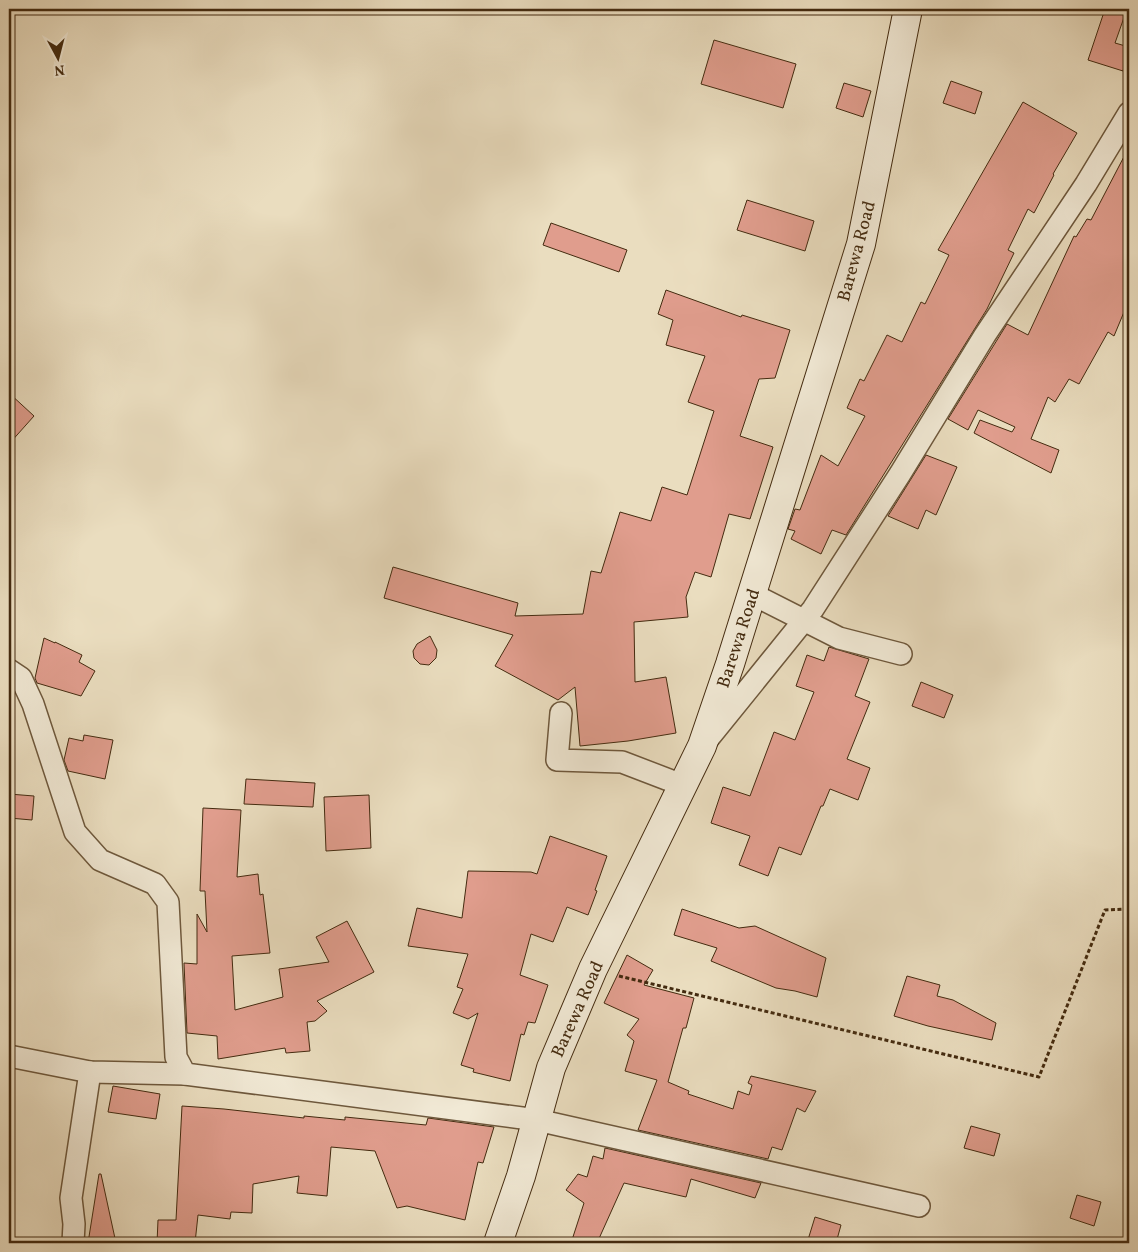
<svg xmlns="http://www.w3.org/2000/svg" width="1138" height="1252" viewBox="0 0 1138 1252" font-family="Vollkorn,serif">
<rect width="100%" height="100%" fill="#eaddbf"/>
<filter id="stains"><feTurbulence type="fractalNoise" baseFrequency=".004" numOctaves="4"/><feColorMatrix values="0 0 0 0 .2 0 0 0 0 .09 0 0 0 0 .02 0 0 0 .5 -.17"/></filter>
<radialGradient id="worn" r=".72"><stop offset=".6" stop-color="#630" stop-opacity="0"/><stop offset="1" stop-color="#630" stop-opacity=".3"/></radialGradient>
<!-- building -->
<g fill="#e09d8d" stroke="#442b10">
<path d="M 1105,9 L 1127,9 L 1115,43 L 1129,47 L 1123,71 L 1088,60 Z"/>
<path d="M 714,40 L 796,64 L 783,108 L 701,84 Z"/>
<path d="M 951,81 L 982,92 L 975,114 L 943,103 Z"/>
<path d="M 844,83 L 871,91 L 863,117 L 836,108 Z"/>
<path d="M 1023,102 L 1077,133 L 1053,174 L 1054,175 L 1034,213 L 1028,209 L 1008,250 L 1014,253 L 987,309 L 846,535 L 832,530 L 821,554 L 791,539 L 795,531 L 788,529 L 795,509 L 800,510 L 821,455 L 838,466 L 865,416 L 847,408 L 860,379 L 864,381 L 887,335 L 902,342 L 921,302 L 925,304 L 949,255 L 938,250 Z"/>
<path d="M 1129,147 L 1129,300 L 1114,336 L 1108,332 L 1079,384 L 1069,379 L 1055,402 L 1048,397 L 1031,439 L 1059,450 L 1051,473 L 974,433 L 980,420 L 1012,432 L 1015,427 L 978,410 L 968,430 L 948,419 L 1007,324 L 1028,335 L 1074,236 L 1076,237 L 1087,219 L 1091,220 Z"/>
<path d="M 747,200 L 814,221 L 805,251 L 737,230 Z"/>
<path d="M 551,223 L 627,250 L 619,272 L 543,245 Z"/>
<path d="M 666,290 L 741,317 L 742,315 L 790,330 L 775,378 L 759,379 L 740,436 L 773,447 L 750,519 L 729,514 L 711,577 L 695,572 L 686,597 L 688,617 L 634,622 L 635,682 L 666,677 L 676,733 L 628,741 L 580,746 L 575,687 L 558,700 L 495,666 L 513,635 L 384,598 L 393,567 L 518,603 L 515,616 L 583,614 L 591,571 L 601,573 L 620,512 L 651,521 L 662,487 L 687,495 L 714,411 L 688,402 L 705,356 L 666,345 L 673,320 L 658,314 Z"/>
<path d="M 9,393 L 34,416 L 9,444 Z"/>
<path d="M 926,455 L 957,467 L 936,515 L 926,510 L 918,529 L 888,516 Z"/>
<path d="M 430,636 L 437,650 L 436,658 L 429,665 L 420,664 L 414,658 L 413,651 L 417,644 Z"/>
<path d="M 44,638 L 55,643 L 55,642 L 82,655 L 79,662 L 95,671 L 81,696 L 37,683 L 35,678 Z"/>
<path d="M 829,647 L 869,659 L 855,696 L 870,702 L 847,759 L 870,768 L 858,800 L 830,789 L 823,806 L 821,806 L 801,855 L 779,847 L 768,876 L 739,865 L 750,836 L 711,823 L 723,787 L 750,796 L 774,732 L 795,740 L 814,692 L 796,686 L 807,655 L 824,661 Z"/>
<path d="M 921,682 L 953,695 L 944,718 L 912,706 Z"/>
<path d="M 84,735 L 113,740 L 105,779 L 68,771 L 64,760 L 69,738 L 83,741 Z"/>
<path d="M 246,779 L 315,783 L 313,807 L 244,804 Z"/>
<path d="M 9,794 L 34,796 L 32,820 L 9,818 Z"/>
<path d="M 369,795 L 371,848 L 326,851 L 324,797 Z"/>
<path d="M 203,808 L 241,810 L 237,877 L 258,874 L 260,895 L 263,894 L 270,953 L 232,956 L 235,1010 L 283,997 L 279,969 L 329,962 L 316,937 L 347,921 L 374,972 L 317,1001 L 327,1011 L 315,1021 L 307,1022 L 310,1051 L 286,1053 L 285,1048 L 218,1059 L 217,1036 L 187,1033 L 184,963 L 197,964 L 197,914 L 207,932 L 205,891 L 200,891 Z"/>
<path d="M 550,836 L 607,856 L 595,890 L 597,891 L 588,915 L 567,907 L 553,942 L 531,934 L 520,975 L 548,985 L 535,1023 L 528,1022 L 524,1035 L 521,1034 L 510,1081 L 473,1072 L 474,1069 L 461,1065 L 478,1013 L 468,1019 L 453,1013 L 463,989 L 457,987 L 468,954 L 408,946 L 417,908 L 462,918 L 468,871 L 531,872 L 537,874 Z"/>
<path d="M 682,909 L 739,928 L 755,926 L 826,958 L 817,997 L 795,991 L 776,988 L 711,961 L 717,948 L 674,935 Z"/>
<path d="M 627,955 L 653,970 L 644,985 L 694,998 L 686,1028 L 683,1028 L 668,1082 L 689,1091 L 688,1094 L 733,1109 L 738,1091 L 749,1095 L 752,1085 L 748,1083 L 751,1076 L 816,1091 L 805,1112 L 797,1108 L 782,1150 L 772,1147 L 768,1159 L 638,1130 L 657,1080 L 625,1071 L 634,1041 L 627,1035 L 639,1019 L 604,1003 Z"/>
<path d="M 907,976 L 940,985 L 937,996 L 953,1000 L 996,1023 L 992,1040 L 928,1026 L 894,1016 Z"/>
<path d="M 113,1086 L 160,1094 L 156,1119 L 108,1112 Z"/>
<path d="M 182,1106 L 224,1109 L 304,1118 L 304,1116 L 345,1120 L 345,1117 L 426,1125 L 428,1118 L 494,1127 L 483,1163 L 478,1162 L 465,1220 L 407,1206 L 397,1208 L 375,1151 L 331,1147 L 327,1196 L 297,1193 L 299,1176 L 253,1184 L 252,1213 L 231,1212 L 230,1219 L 198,1215 L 195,1243 L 157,1243 L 158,1220 L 176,1220 Z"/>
<path d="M 971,1126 L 1000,1134 L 994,1156 L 964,1148 Z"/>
<path d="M 605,1148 L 761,1183 L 755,1198 L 691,1179 L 686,1197 L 624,1183 L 597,1243 L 571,1243 L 584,1203 L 566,1190 L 578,1174 L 587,1177 L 593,1156 L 603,1159 Z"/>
<path d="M 99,1174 L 101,1174 L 116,1243 L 88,1243 Z"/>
<path d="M 1077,1195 L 1101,1202 L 1094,1226 L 1070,1218 Z"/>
<path d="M 815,1217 L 841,1225 L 836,1243 L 807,1243 Z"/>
</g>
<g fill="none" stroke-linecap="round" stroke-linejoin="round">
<defs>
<g id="minor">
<path d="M 752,594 L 839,638 L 901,654"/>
<path d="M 9,670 L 21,678 L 33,704 L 75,832 L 100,860 L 155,884 L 168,902 L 176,1057 L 185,1074 L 537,1120 L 919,1206"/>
<path d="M 561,713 L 557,760 L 622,762 L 682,785"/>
<path d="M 708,739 L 813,609 L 900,474 L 985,335 L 1086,184 L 1129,113"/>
<path d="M 9,1056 L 90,1072 L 185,1074"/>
<path d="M 73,1243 L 74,1224 L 71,1198 L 90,1072"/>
</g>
<path id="secondary" d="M 498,1243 L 521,1176 L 551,1068 L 593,969 L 702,746 L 730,664 L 861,244 L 908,9"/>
</defs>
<!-- minor casing -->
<use href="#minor" stroke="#6e583c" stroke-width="24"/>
<!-- secondary casing -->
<use href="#secondary" stroke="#442b10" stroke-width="30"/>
<!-- path -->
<path stroke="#442b10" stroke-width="3" stroke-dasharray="4 2.5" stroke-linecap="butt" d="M 619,976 L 1039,1077 L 1105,910 L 1129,909"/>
<!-- minor -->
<use href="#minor" stroke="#f1e9d5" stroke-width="21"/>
<!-- secondary -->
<use href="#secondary" stroke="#f1e9d5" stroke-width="28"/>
</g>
<g text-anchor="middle" stroke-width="4" stroke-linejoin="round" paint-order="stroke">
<!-- street labels -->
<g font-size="18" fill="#442b10" stroke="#f1e9d5">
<text transform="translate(856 251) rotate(-75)" y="6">Barewa Road</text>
<text transform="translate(738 638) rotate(-72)" y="6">Barewa Road</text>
<text transform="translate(577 1009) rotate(-66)" y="6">Barewa Road</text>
</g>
</g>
<!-- margin -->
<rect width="1138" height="1252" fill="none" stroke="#eaddbf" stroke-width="30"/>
<rect x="10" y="10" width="1118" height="1232" fill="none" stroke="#442b10" stroke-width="2.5"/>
<rect x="15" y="15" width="1108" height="1222" fill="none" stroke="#442b10"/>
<!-- north arrow -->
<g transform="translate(58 58) rotate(173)" stroke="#f1e9d5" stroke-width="4" paint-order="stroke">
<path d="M0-4L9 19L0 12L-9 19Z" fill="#442b10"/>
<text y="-8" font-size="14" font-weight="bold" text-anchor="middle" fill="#442b10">N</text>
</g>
<rect width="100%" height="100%" filter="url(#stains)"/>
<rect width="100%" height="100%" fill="url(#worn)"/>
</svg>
